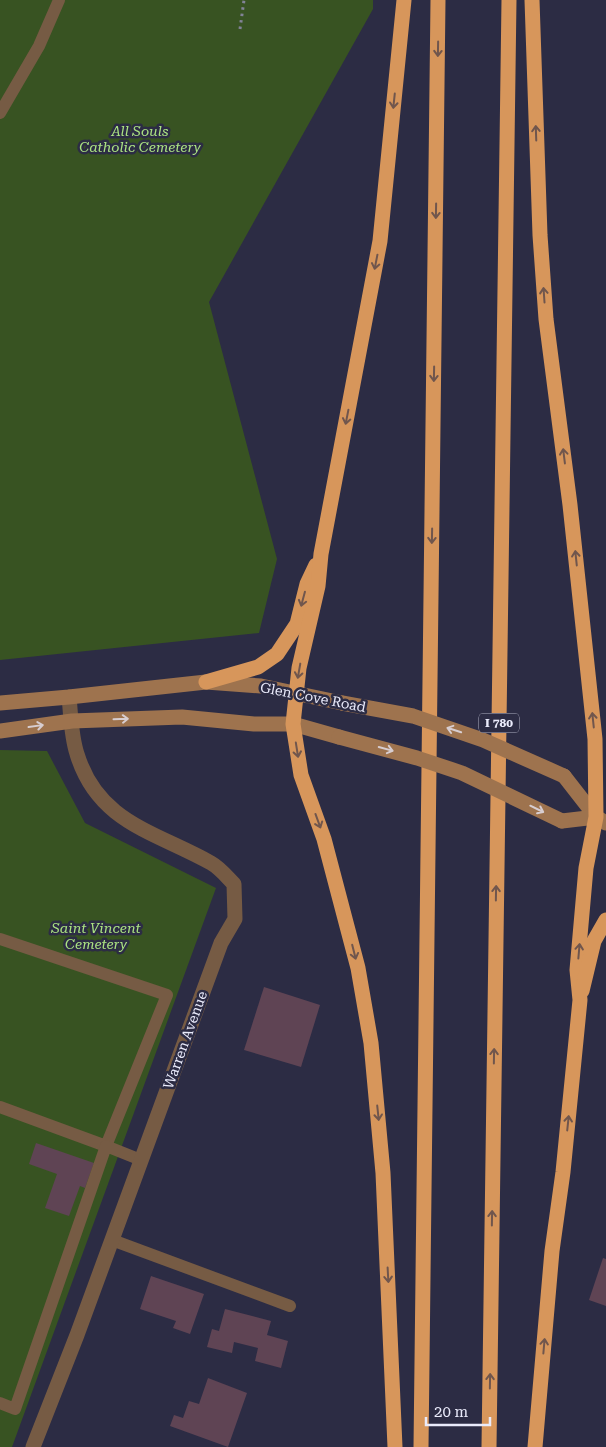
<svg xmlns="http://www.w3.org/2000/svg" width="606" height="1447" viewBox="0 0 606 1447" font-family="'Roboto Serif',serif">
<rect width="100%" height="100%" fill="#2c2c44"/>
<!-- green -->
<g fill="#385322">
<path d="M 0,0 L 373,0 L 373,9 L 209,302 L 277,559 L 259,633 L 0,660 Z"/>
<path d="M 0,750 L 47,751 L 85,823 L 216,888 L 12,1447 L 0,1447 Z"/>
</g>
<!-- building -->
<g fill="#5f4454">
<path d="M 264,987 L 320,1005 L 301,1067 L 244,1050 Z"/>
<path d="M 36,1143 L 94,1163 L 85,1188 L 80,1186 L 69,1216 L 45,1208 L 57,1174 L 29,1164 Z"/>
<path d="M 603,1258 L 606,1259 L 606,1306 L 589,1300 Z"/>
<path d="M 151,1276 L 204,1294 L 190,1334 L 173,1328 L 176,1321 L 140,1309 Z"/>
<path d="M 225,1309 L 271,1321 L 267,1335 L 288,1341 L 281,1368 L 255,1361 L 258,1348 L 234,1342 L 232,1353 L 207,1347 L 212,1329 L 219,1331 Z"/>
<path d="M 208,1378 L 247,1393 L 228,1447 L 170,1426 L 174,1415 L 183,1418 L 189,1401 L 199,1404 Z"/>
</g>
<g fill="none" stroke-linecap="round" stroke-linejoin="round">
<!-- path -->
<path stroke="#828397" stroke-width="3" stroke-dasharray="2.5 4" stroke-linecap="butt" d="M 240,29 L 244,0"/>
<!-- lane -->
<g stroke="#765b44" stroke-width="12">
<path d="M 0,113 L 39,46 L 59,0"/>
<path d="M 0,939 L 167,995 L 106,1146 L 0,1107"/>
<path d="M 112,1240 L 290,1306"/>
<path d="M 0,1403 L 15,1409 L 106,1146 L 141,1160"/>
</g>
<!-- street -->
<path stroke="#765b44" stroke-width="15" d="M 33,1447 L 77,1335 L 221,943 L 235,919 L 234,884 C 227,877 220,868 211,863 C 156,832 98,823 77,754 C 71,736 71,716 69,697"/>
<!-- secondary -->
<g stroke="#9e734e" stroke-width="15">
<path d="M 0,703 L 69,697 L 206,682 L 261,686 L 342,703"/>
<path d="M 0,731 L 72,721 L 182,717 L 254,724 L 293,724 L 339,737"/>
<path d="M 564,776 L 596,817 L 606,823"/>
<path d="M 562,821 L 596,817"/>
</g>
<!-- highway -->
<g stroke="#d7965b" stroke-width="15">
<path d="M 532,0 L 540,235 L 546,319 L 570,505 L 595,739 L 596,817 L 586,868 L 577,970 L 580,1000 L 563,1172 L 552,1251 L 535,1447"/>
<path d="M 206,682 L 258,667 L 277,654 L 297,624 L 307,584 L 316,565"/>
<path d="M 582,991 L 594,941 L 606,920"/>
<path d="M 395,1447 L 383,1173 L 371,1043 L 358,968 L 324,839 L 301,775 L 293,724 L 299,668 L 318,586 L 321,554 L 380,241 L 404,0"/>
<path d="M 421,1447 L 438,0"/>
<path d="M 489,1447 L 509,0"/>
</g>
<!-- secondary-bridge -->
<g stroke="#9e734e" stroke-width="15">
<path d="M 342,703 L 413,716 L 483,740 L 564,776"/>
<path d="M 339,737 L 417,758 L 462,773 L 562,821"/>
</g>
</g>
<!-- one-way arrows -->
<defs><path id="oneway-shaft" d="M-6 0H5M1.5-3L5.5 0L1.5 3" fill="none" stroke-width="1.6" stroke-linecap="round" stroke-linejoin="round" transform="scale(1.25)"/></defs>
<g stroke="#70564d">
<use href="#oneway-shaft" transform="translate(438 49) rotate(91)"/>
<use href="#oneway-shaft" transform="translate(394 101) rotate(96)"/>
<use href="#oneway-shaft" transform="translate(536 133) rotate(-92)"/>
<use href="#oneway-shaft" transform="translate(436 211) rotate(91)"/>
<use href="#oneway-shaft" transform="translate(376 262) rotate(101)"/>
<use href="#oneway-shaft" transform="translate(544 295) rotate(-94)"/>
<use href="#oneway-shaft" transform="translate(434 374) rotate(91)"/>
<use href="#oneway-shaft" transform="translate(347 417) rotate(101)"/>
<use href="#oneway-shaft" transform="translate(564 456) rotate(-97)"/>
<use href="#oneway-shaft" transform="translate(432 536) rotate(91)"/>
<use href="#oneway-shaft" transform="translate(576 558) rotate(-96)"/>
<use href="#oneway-shaft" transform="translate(303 599) rotate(105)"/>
<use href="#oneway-shaft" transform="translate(299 671) rotate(100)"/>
<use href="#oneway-shaft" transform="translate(593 720) rotate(-96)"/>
<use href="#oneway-shaft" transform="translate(297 750) rotate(81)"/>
<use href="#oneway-shaft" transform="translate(318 821) rotate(70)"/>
<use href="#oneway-shaft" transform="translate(496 893) rotate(-89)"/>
<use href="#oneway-shaft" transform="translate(579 951) rotate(-85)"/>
<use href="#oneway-shaft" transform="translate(354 952) rotate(76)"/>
<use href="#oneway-shaft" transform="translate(494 1056) rotate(-89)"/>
<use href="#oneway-shaft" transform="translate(378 1113) rotate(84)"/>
<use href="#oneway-shaft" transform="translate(568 1123) rotate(-84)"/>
<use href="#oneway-shaft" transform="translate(492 1218) rotate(-89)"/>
<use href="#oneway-shaft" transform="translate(388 1275) rotate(87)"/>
<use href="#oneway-shaft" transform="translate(544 1346) rotate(-85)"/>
<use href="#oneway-shaft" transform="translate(490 1381) rotate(-89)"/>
</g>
<g stroke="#d7cdd0">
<use href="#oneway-shaft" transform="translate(121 719) rotate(-2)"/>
<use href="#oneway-shaft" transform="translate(36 726) rotate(-8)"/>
<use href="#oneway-shaft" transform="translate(454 730) rotate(-162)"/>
<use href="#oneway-shaft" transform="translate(386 749) rotate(15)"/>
<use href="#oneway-shaft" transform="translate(537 809) rotate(26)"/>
</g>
<g text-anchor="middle" stroke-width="5" stroke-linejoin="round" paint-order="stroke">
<!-- shield labels -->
<rect fill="#2c2c44" stroke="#b1b2c4" stroke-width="1" x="479" y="713.5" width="40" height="19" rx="4"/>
<g font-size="12" font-weight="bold" fill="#eaebfb">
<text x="499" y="727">I 780</text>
</g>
<!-- park labels -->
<g font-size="14" font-style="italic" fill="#abe382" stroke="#2c2c44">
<text x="140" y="136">All Souls<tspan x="140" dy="16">Catholic Cemetery</tspan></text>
<text x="96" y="933">Saint Vincent<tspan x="96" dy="16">Cemetery</tspan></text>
</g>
<!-- street labels -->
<g font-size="14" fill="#eaebfb" stroke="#2c2c44">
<text transform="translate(313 697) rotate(11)" y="5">Glen Cove Road</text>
<text transform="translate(185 1040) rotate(-70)" y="5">Warren Avenue</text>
</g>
</g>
<!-- scale -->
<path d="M426 1417v8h64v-8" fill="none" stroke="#eaebfb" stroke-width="2.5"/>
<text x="434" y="1417" font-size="15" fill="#eaebfb" stroke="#2c2c44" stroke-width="4" paint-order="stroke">20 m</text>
</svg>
